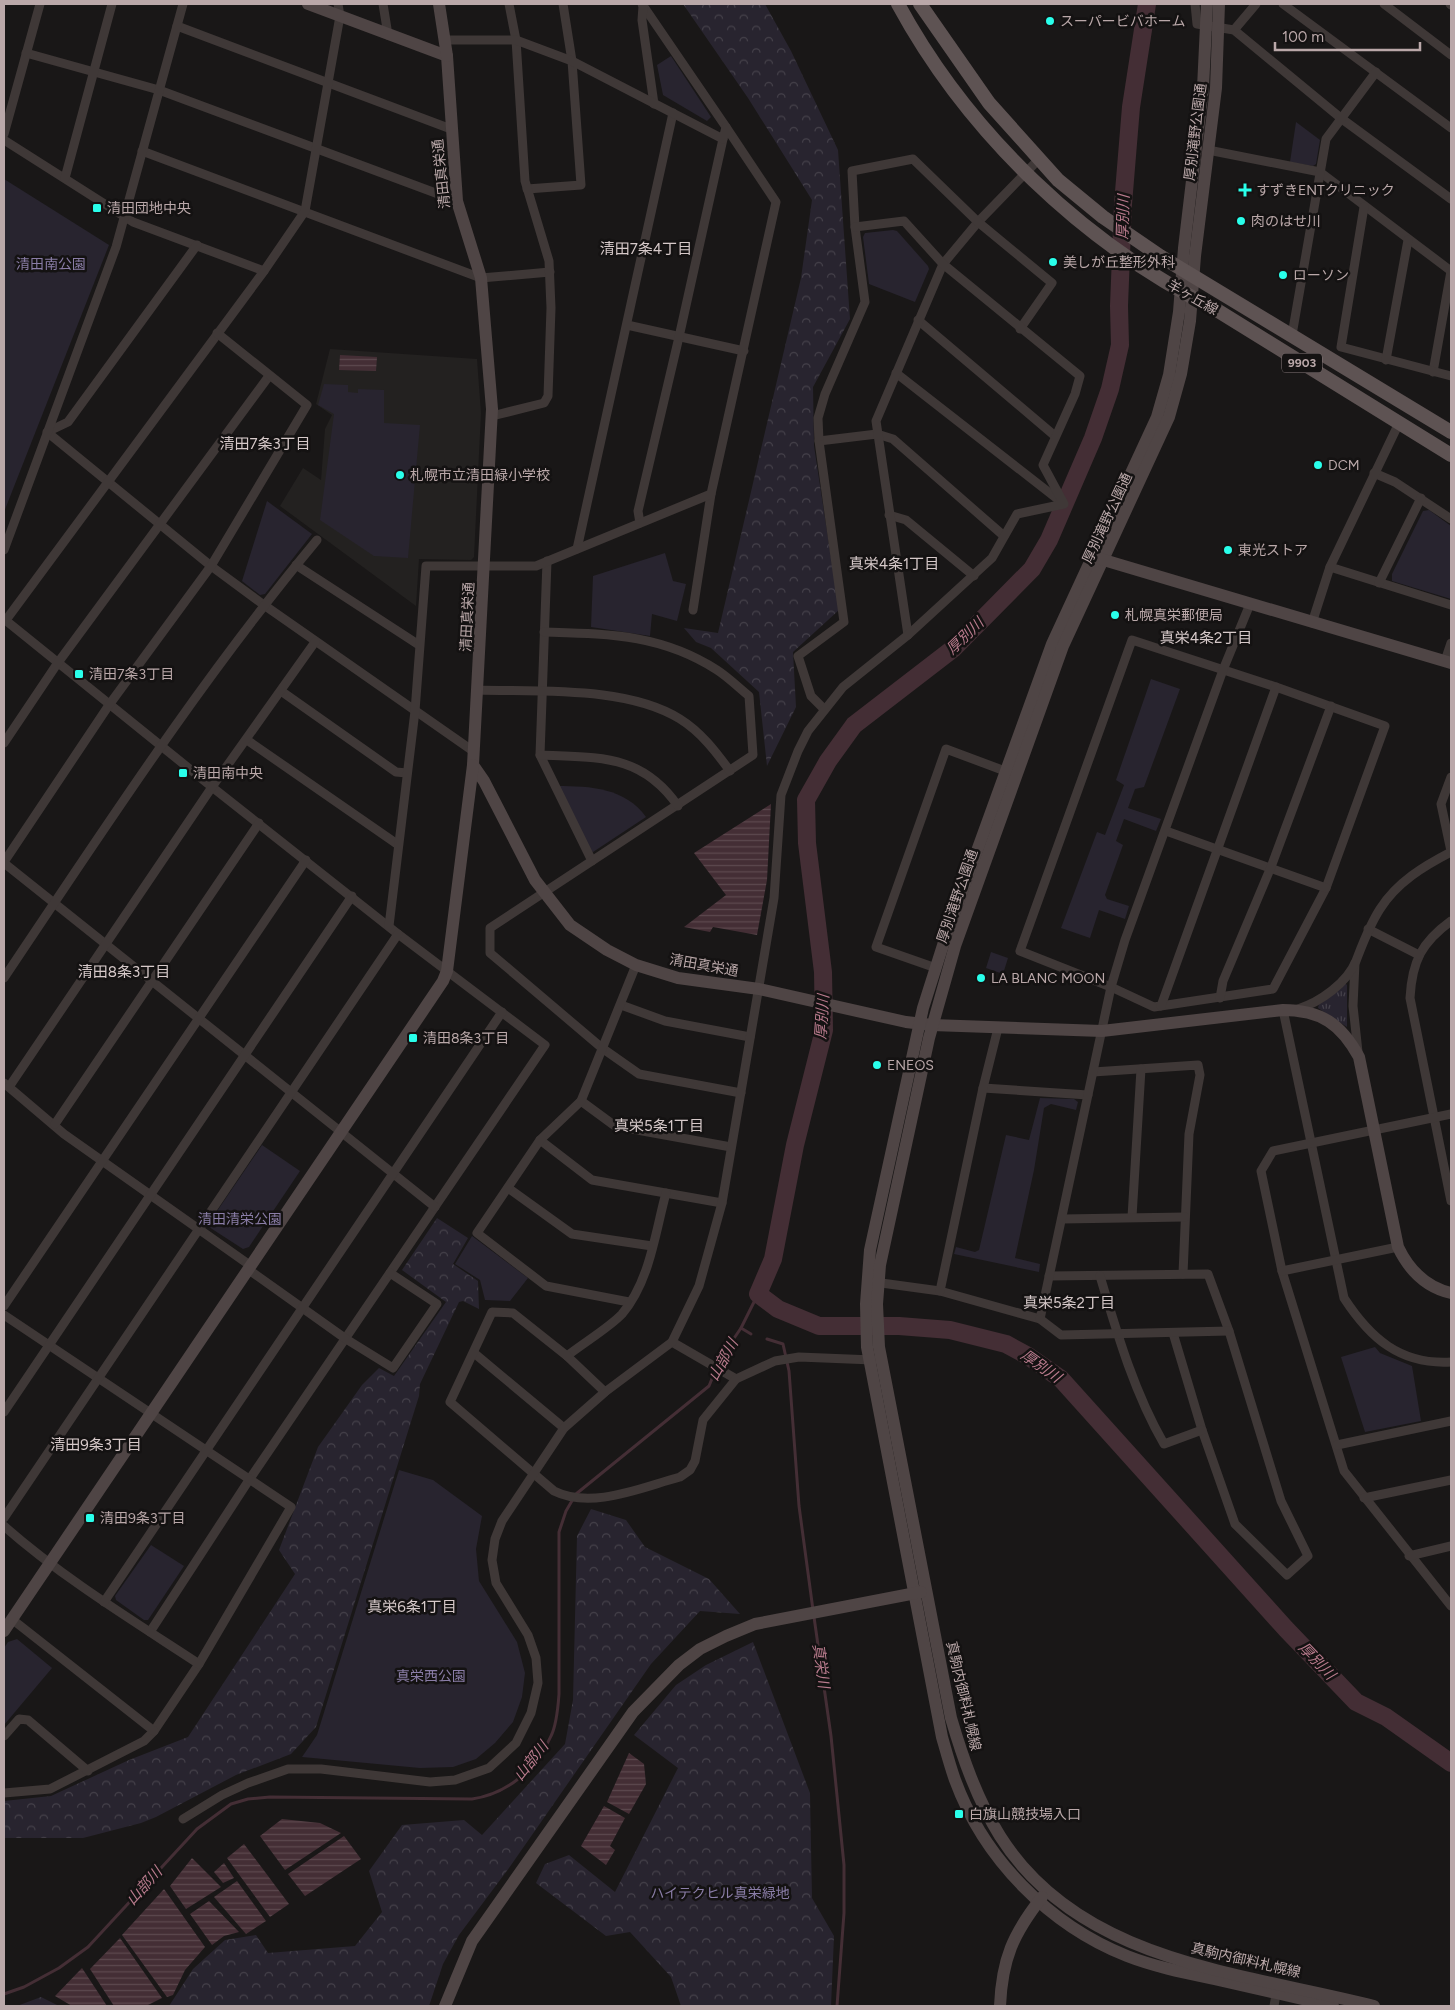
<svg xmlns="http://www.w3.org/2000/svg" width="1455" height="2010" viewBox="0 0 1455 2010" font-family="Figtree,'Noto Sans JP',sans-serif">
<defs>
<pattern id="grass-tufts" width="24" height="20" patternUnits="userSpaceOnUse" patternTransform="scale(1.25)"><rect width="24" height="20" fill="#28242f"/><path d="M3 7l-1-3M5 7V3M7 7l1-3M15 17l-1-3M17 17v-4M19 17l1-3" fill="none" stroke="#45414a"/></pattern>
<pattern id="forest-crowns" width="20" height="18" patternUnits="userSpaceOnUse" patternTransform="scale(1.25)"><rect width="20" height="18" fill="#28242f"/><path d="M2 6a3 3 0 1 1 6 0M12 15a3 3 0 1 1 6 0" fill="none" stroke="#45414a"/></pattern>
<pattern id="water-rules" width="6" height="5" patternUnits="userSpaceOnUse" patternTransform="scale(1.25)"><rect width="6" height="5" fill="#442e35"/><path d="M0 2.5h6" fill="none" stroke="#5d494f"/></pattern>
</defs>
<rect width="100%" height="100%" fill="#191717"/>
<!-- built -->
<path fill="#232120" d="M 330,349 L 477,359 L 481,413 L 474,557 L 471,560 L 419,559 L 416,606 L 280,506 L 303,468 L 321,480 L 325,429 L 332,415 L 316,404 Z"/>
<!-- grass -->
<path fill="url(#grass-tufts)" d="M 1345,983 L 1347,985 L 1347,1027 L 1318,1008 L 1319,1004 Z"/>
<!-- forest -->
<g fill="url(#forest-crowns)">
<path d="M 683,4 L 765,4 L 791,51 L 838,150 L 850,319 L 813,387 L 814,446 L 839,610 L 793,652 L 796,707 L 767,766 L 759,692 L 711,648 L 696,642 L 684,628 L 718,633 L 801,278 L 812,200 L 748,98 Z"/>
<path d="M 437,1218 L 468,1238 L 453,1264 L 478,1281 L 479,1309 L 463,1301 L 459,1302 L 420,1384 L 419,1396 L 316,1727 L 291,1754 L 236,1775 L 156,1817 L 141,1823 L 83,1838 L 4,1838 L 4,1801 L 51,1796 L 129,1760 L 188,1737 L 295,1574 L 279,1550 L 318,1447 L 362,1385 L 379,1368 L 394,1376 L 446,1302 L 402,1270 Z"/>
<path d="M 591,1509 L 626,1520 L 645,1547 L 709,1579 L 740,1614 L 700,1611 L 651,1664 L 509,1868 L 459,1935 L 443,1964 L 429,2006 L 169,2006 L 193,1969 L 225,1940 L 256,1935 L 268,1953 L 355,1946 L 382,1912 L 369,1871 L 402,1825 L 464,1820 L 482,1835 L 565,1744 L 573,1700 L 577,1536 Z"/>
<path d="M 753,1642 L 810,1793 L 812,1898 L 834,1936 L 831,2006 L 681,2006 L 671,1977 L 630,1932 L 606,1936 L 536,1883 L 545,1864 L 569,1855 L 615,1892 L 678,1768 L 634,1735 L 676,1685 L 706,1665 Z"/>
<path d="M 41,1997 L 59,2006 L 17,2006 Z"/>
</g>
<!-- green -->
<g fill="#28242f">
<path d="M 671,56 L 711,117 L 707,121 L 663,95 L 657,65 Z"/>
<path d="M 1296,122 L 1320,140 L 1316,164 L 1313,166 L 1290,162 Z"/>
<path d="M 4,179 L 109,245 L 4,512 Z"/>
<path d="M 893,230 L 897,231 L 928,266 L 929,269 L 915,302 L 869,284 L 863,237 L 865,233 Z"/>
<path d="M 324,384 L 348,385 L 348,392 L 358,393 L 358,389 L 384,390 L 384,423 L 420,425 L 408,558 L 374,556 L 320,520 L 334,414 L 318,405 Z"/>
<path d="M 267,501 L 312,534 L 265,594 L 260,595 L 242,581 Z"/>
<path d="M 1429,510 L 1451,526 L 1451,599 L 1392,581 L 1392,574 L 1423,511 Z"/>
<path d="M 665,553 L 673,581 L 686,584 L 677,621 L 652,614 L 650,636 L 591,627 L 593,576 Z"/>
<path d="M 1151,679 L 1180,689 L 1144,787 L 1135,789 L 1128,808 L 1161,819 L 1156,831 L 1124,819 L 1116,841 L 1123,845 L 1105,895 L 1107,899 L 1129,906 L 1125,919 L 1099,910 L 1090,938 L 1061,928 L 1097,832 L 1105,835 L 1124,785 L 1116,780 Z"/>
<path d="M 557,786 C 591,786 625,788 646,817 L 593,852 L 589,850 Z"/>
<path d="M 991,952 L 1008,958 L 1003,974 L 986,968 Z"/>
<path d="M 1040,1098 L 1074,1099 L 1078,1102 L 1076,1110 L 1051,1104 L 1044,1108 L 1034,1170 L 1015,1258 L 1040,1264 L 1039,1272 L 954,1254 L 956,1247 L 975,1252 L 979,1250 L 1006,1135 L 1029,1140 Z"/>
<path d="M 262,1145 L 300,1171 L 249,1247 L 243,1249 L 209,1227 L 209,1223 Z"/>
<path d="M 472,1236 L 528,1278 L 510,1301 L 485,1300 L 480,1280 L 455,1264 Z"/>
<path d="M 1375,1347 L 1380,1353 L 1412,1366 L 1421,1421 L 1365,1432 L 1341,1357 Z"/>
<path d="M 399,1470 L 433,1480 L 482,1516 L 476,1549 L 479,1581 L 517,1642 L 525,1673 L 522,1697 L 513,1722 L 495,1743 L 476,1759 L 453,1767 L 420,1768 L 302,1757 L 317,1735 Z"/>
<path d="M 151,1545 L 184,1566 L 148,1620 L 144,1620 L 116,1600 L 115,1596 Z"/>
<path d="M 17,1639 L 52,1668 L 4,1725 L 4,1648 L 8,1642 Z"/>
</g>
<!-- water -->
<g fill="url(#water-rules)">
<path d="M 340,355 L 377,357 L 376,371 L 339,370 Z"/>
<path d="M 771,804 L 767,880 L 757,935 L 713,927 L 710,932 L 684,927 L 726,895 L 694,853 Z"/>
<path d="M 629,1753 L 644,1764 L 646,1784 L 629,1814 L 607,1802 Z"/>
<path d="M 604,1806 L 625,1818 L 610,1846 L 615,1850 L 606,1865 L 581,1846 Z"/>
<path d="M 282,1819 L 320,1823 L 341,1833 L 285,1870 L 260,1836 Z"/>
<path d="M 344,1836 L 361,1859 L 305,1896 L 288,1874 Z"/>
<path d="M 244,1844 L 289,1904 L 270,1917 L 227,1858 Z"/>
<path d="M 192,1858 L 221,1887 L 186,1909 L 170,1886 Z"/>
<path d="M 224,1863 L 234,1878 L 223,1883 L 214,1872 Z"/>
<path d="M 237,1881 L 266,1921 L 246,1934 L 214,1897 Z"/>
<path d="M 164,1889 L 205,1947 L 185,1970 L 173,1995 L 167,1997 L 122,1935 Z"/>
<path d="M 209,1901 L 239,1932 L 224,1936 L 212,1945 L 190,1914 Z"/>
<path d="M 120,1938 L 162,1998 L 146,2006 L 114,2006 L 90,1969 Z"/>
<path d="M 82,1968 L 107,2006 L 72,2006 L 55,1996 Z"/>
</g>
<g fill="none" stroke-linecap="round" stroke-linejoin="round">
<!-- stream -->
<g stroke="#442e35" stroke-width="3">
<path d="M 741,1328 L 751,1334"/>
<path d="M 767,1339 L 783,1344 L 789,1371 L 799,1506 L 813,1610"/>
<path d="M 814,1617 L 831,1736 L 844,1865 L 844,1913 L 837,2006"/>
<path d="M 4,1994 L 24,1987 L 59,1968 L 88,1947 L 197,1829 L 231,1804 L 248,1799 L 270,1797 L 472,1799 C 507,1794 537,1769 551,1736 C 557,1724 558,1707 559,1694 L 559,1532 L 566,1511 L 576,1494 L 709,1386 L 720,1359 L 741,1328 L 758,1294"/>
</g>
<!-- river -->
<path stroke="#442e35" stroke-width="18" d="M 1147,4 L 1131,107 L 1123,204 L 1119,306 L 1120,345 L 1110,389 L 1093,438 L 1049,540 L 1032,569 L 954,648 L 854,725 L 828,761 L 806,800 L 807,843 L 823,972 L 824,1030 L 795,1145 L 773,1259 L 758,1294 L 778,1309 L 819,1326 L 899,1326 L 950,1330 L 1006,1344 L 1028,1356 L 1061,1379 L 1286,1629 L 1356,1702 L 1386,1717 L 1451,1763"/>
<!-- street -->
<g stroke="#3f3837" stroke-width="9">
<path d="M 383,4 L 388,35"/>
<path d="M 642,4 L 726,127"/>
<path d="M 1195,4 L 1197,24 L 1234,30 L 1342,119 L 1451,199"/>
<path d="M 1283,4 L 1451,128"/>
<path d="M 1384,4 L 1451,55"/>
<path d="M 1450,4 L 1451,5"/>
<path d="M 643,6 L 642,20 L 654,104"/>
<path d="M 177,26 L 451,129"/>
<path d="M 1234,30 L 1256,4"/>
<path d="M 26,53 L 159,90 L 457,201"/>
<path d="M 4,134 L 40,4"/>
<path d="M 4,140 L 133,222 L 264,271"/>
<path d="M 1208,150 L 1320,172 L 1451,271 L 1433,372"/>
<path d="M 142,151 L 481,278 L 550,272"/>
<path d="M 65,178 L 112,4"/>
<path d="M 527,189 L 581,185 L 572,61 L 563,4"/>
<path d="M 1364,207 L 1341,347 L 1451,376"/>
<path d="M 197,245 L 68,422 L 47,432 L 211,566 L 264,605 L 473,751"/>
<path d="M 918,320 L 1055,436"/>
<path d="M 627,325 L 744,351"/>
<path d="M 1292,335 L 1326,139 L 1376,72"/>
<path d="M 1386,360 L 1408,240"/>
<path d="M 896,373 L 1060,501"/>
<path d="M 492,416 L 544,403 L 548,396 L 551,308 L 549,261 L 525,181 L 516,40 L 509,4"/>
<path d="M 819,441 L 877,434 L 893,439 L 1004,536"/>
<path d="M 1374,473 L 1395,482 L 1451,519"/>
<path d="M 889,515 L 906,520 L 974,576"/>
<path d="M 640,523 L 638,511 L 679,337 L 723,139"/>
<path d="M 577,549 L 673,113"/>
<path d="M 4,550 L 116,247 L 183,4"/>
<path d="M 547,561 L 540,755 L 592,861"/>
<path d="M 296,565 L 419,645"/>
<path d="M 1330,567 L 1451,605"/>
<path d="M 1379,583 L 1421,498"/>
<path d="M 693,610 L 711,494"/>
<path d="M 4,619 L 212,787 L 398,934 L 545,1045 L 249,1480 L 150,1632"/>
<path d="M 6,620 L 264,271 L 305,211 L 340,16 L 338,4"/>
<path d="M 1312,623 L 1330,567 L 1399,423"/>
<path d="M 544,632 C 608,634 661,634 717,670 C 728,677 739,688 749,696 L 753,755 L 490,928 L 490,953 L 602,1048 L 639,1074 L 741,1093"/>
<path d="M 908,635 L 876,421 L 943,264 L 978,222 L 1039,159"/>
<path d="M 1132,640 L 1276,687 L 1385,726 L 1326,888 L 1273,989 L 1154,1007 L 1111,987 L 1020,951 Z"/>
<path d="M 1445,661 L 1451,643"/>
<path d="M 478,690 C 540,692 627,686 680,719 C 701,732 716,752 730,771"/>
<path d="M 281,691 L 396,772 L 407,773"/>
<path d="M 824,709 L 811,696 L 798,656 L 844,622 L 819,441 L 818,418 L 825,394 L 865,302 L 855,227 L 852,171 L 913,159 L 978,222 L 1052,283 L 1020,329"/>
<path d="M 247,740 L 397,844"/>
<path d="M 4,743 L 57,664 L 269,376"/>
<path d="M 540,755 C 598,758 641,753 678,806"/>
<path d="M 1451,777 L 1441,804 L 1451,851"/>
<path d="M 1166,831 L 1326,888"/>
<path d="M 4,862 L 109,705 L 211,566 L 307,405 L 217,333"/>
<path d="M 4,863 L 435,1207"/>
<path d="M 1451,921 C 1422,942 1412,961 1410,998 L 1451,1201"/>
<path d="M 389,926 L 415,711 L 426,566 L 536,566 L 711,494 L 776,202 L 726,127 L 723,139 L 572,61 L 516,40 L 446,40"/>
<path d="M 1368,929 L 1419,955"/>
<path d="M 1355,963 L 1353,1006 L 1358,1052"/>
<path d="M 936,968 L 876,947 L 946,749 L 1005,771"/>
<path d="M 4,978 C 104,829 202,678 317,540"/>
<path d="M 1220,998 L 1223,981 L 1271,867 L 1331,706"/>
<path d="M 621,1005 L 665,1021 L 750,1037"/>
<path d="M 1161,1006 L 1276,687"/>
<path d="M 1298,1009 C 1320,1002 1347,983 1356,961 C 1363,943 1369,926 1380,909 C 1397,882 1424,866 1451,852"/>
<path d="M 1283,1010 L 1344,1298 C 1370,1338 1400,1365 1451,1362"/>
<path d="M 1093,1072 L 1198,1065 L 1200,1075 L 1189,1134 L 1183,1274"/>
<path d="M 4,1083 L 64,1134 L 251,1266"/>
<path d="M 9,1087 L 212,787 L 315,642"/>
<path d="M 983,1088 L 1088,1095"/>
<path d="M 581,1101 L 615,1126 L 731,1147"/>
<path d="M 1451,1114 L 1273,1151 L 1261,1171 L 1282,1271 L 1344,1471 L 1451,1606"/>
<path d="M 55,1124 L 259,823"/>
<path d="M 540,1140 L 592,1180 L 722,1203"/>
<path d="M 508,1188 L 572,1234 L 652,1246"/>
<path d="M 1132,1217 L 1141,1069"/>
<path d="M 1062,1219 L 1185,1217"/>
<path d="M 249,1270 L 346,1339 L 393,1368 L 437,1304 L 390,1273"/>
<path d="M 1282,1271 L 1398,1247"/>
<path d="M 1049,1276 L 1208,1274 L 1229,1331 L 1281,1501 L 1308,1556 L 1287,1575 L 1235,1524 L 1202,1430 L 1173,1333"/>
<path d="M 1100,1276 C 1117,1333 1134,1392 1164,1444 L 1202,1430"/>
<path d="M 874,1282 L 940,1291 L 1040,1319 L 1111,987 L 1125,940 L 1223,670 L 1250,604"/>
<path d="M 940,1291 L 983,1088 L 998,1028"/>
<path d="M 629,1302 L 546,1286 L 477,1233 L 540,1140 L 581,1101 L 636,965"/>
<path d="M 4,1306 L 306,860"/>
<path d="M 4,1315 L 291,1507 L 199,1664 L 154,1731 L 144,1741 L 50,1789 L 4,1793"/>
<path d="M 1040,1319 L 1061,1335 L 1229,1331"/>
<path d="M 672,1342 L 736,1379"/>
<path d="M 474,1353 L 564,1428"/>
<path d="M 567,1356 C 582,1344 610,1327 622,1314 C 650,1281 655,1233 666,1193"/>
<path d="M 605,1392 L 567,1356 L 513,1313 L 492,1312 L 450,1402 L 554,1491 C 592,1510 642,1487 680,1477 L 690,1470 L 695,1461 L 703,1420 L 736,1379 L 775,1361 L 799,1357 L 873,1360"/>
<path d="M 4,1412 L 352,896"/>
<path d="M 1337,1445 L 1451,1421"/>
<path d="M 1364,1498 L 1451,1480"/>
<path d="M 4,1518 L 398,934"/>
<path d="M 4,1526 C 63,1578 132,1620 199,1664"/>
<path d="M 1409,1556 L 1451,1546"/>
<path d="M 104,1602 L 502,1012"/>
<path d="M 13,1620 L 154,1731"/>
<path d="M 4,1736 L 19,1719 L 28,1720 L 88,1771"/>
<path d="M 183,1819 L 222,1795 L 248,1783 L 288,1769 L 321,1769 L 430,1782 L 455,1780 L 489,1768 L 516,1743 L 531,1713 L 538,1683 L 536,1658 L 528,1635 L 496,1583 L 492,1560 L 495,1539 L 502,1521 L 564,1428 L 605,1392 L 672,1342 L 699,1286 L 722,1203 L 774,898 L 781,795 L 798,751 L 808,731 L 843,687 L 908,635 L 992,558 L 1017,514 L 1064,504 L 1043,465 L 1075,394 L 1080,376 L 943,264 L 904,221 L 855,227"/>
<path d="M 1274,2006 L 1277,1989"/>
</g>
<!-- secondary -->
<g stroke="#4f4545" stroke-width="12">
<path d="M 308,4 L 447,56 L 457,201 L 481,278 L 492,409 L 473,765 L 484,781 L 535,880 L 570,925 L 607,950 L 636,965 L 678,978 L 759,989 L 906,1022 L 932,1025 L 1102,1031 L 1283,1010 C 1321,1010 1341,1024 1359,1057 L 1398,1247 C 1409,1270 1425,1287 1451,1293"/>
<path d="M 439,4 L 447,56"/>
<path d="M 1207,4 L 1203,88 L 1184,248 L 1179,312 L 1169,375 L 1157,417 L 1052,644 L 944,942 L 923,1008 L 870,1250 L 866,1304 L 867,1347 L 942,1737 C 946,1751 950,1766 955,1780 C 984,1859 1049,1925 1127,1956 C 1155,1967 1186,1973 1215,1979 C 1254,1988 1294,1997 1333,2006"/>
<path d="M 1219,4 L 1216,88 L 1195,256 L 1190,321 L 1181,374 L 1169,417 L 1063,646 L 955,946 L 929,1038 L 880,1265 L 877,1304 L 879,1347 L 951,1718 C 963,1759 977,1799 1000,1836 C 1080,1963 1242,1972 1374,2006"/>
<path d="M 1097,558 L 1451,663"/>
<path d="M 4,1631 L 443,981 L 447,971 L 473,765"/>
<path d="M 445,2006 L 472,1941 L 633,1712 L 679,1665 L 700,1649 L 726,1636 L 755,1624 L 921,1592"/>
<path d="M 1000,2006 C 1002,1959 1013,1934 1042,1897"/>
</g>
<!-- primary -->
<g stroke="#5e5353" stroke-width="14">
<path d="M 898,4 C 968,133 1084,244 1215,309 L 1451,455"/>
<path d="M 920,4 L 989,103 L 1058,180 L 1103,217 L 1160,256 L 1451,432"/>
</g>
</g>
<!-- markers -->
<g fill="#29ffeb" stroke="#141212" stroke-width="2">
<circle cx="1050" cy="21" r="5"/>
<path d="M1242.5 182.5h5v5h5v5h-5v5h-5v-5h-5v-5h5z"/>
<rect x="92" y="203" width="10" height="10" rx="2.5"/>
<circle cx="1241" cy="221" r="5"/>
<circle cx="1053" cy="262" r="5"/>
<circle cx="1283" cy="275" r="5"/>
<circle cx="1318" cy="465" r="5"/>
<circle cx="400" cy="475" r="5"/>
<circle cx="1228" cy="550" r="5"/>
<circle cx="1115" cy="615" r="5"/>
<rect x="74" y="669" width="10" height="10" rx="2.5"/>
<rect x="178" y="768" width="10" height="10" rx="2.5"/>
<circle cx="981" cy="978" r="5"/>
<rect x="408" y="1033" width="10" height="10" rx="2.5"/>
<circle cx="877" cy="1065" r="5"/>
<rect x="85" y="1513" width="10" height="10" rx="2.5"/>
<rect x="954" y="1809" width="10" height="10" rx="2.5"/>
</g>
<g text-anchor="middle" stroke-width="5" stroke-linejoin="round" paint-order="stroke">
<!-- shield labels -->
<rect fill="#141212" stroke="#887b7c" stroke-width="1" x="1282" y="353.5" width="40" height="19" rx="4"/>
<g font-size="12" font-weight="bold" fill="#baa8a9">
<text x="1302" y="367">9903</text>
</g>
<!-- poi labels -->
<g font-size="14" fill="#baa8a9" stroke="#141212" text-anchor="start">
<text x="1060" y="26">スーパービバホーム</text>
<text x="1256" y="195">すずきENTクリニック</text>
<text x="107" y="213">清田団地中央</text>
<text x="1251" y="226">肉のはせ川</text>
<text x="1063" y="267">美しが丘整形外科</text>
<text x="1293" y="280">ローソン</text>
<text x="1328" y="470">DCM</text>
<text x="410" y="480">札幌市立清田緑小学校</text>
<text x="1238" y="555">東光ストア</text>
<text x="1125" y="620">札幌真栄郵便局</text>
<text x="89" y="679">清田7条3丁目</text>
<text x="193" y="778">清田南中央</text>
<text x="991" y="983">LA BLANC MOON</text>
<text x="423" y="1043">清田8条3丁目</text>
<text x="887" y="1070">ENEOS</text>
<text x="100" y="1523">清田9条3丁目</text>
<text x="969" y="1819">白旗山競技場入口</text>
</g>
<!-- street labels -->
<g font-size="14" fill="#baa8a9" stroke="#141212">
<text transform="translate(1195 132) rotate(-83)" y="5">厚別滝野公園通</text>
<text transform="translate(441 174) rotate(-96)" y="5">清田真栄通</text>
<text transform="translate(1193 297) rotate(30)" y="5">羊ヶ丘線</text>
<text transform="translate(1107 518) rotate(-65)" y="5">厚別滝野公園通</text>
<text transform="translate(467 617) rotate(-87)" y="5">清田真栄通</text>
<text transform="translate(957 896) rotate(-71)" y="5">厚別滝野公園通</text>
<text transform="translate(704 965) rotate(10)" y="5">清田真栄通</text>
<text transform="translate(964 1696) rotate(77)" y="5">真駒内御料札幌線</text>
<text transform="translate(1246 1960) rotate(13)" y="5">真駒内御料札幌線</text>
</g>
<!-- park labels -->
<g font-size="14" fill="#8a7da7" stroke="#141212">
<text x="51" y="269">清田南公園</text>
<text x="240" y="1224">清田清栄公園</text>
<text x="431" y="1681">真栄西公園</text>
<text x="720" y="1898">ハイテクヒル真栄緑地</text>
</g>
<!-- water labels -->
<g font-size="15" font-style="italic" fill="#b97b8d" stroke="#141212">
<text transform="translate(1123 217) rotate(-88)" y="5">厚別川</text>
<text transform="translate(965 636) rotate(-44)" y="5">厚別川</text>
<text transform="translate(822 1017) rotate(-86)" y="5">厚別川</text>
<text transform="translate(723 1360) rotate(-61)" y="5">山部川</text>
<text transform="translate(1041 1366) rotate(35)" y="5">厚別川</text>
<text transform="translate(1317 1661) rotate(46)" y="5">厚別川</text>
<text transform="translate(821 1666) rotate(82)" y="5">真栄川</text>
<text transform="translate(531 1761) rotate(-51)" y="5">山部川</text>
<text transform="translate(144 1886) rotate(-48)" y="5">山部川</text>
</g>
<!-- neighbourhood labels -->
<g font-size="15" fill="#d6c9c9" stroke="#141212">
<text x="646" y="254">清田7条4丁目</text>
<text x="265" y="449">清田7条3丁目</text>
<text x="894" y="569">真栄4条1丁目</text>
<text x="1206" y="643">真栄4条2丁目</text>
<text x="124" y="977">清田8条3丁目</text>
<text x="659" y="1131">真栄5条1丁目</text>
<text x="1069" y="1308">真栄5条2丁目</text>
<text x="96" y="1450">清田9条3丁目</text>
<text x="412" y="1612">真栄6条1丁目</text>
</g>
</g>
<!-- border -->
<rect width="1455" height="2010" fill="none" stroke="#baa8a9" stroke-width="10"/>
<!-- scale -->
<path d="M1275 42v8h145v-8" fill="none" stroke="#baa8a9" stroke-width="2.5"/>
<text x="1282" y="42" font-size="15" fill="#baa8a9" stroke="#141212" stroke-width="4" paint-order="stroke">100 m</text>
</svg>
